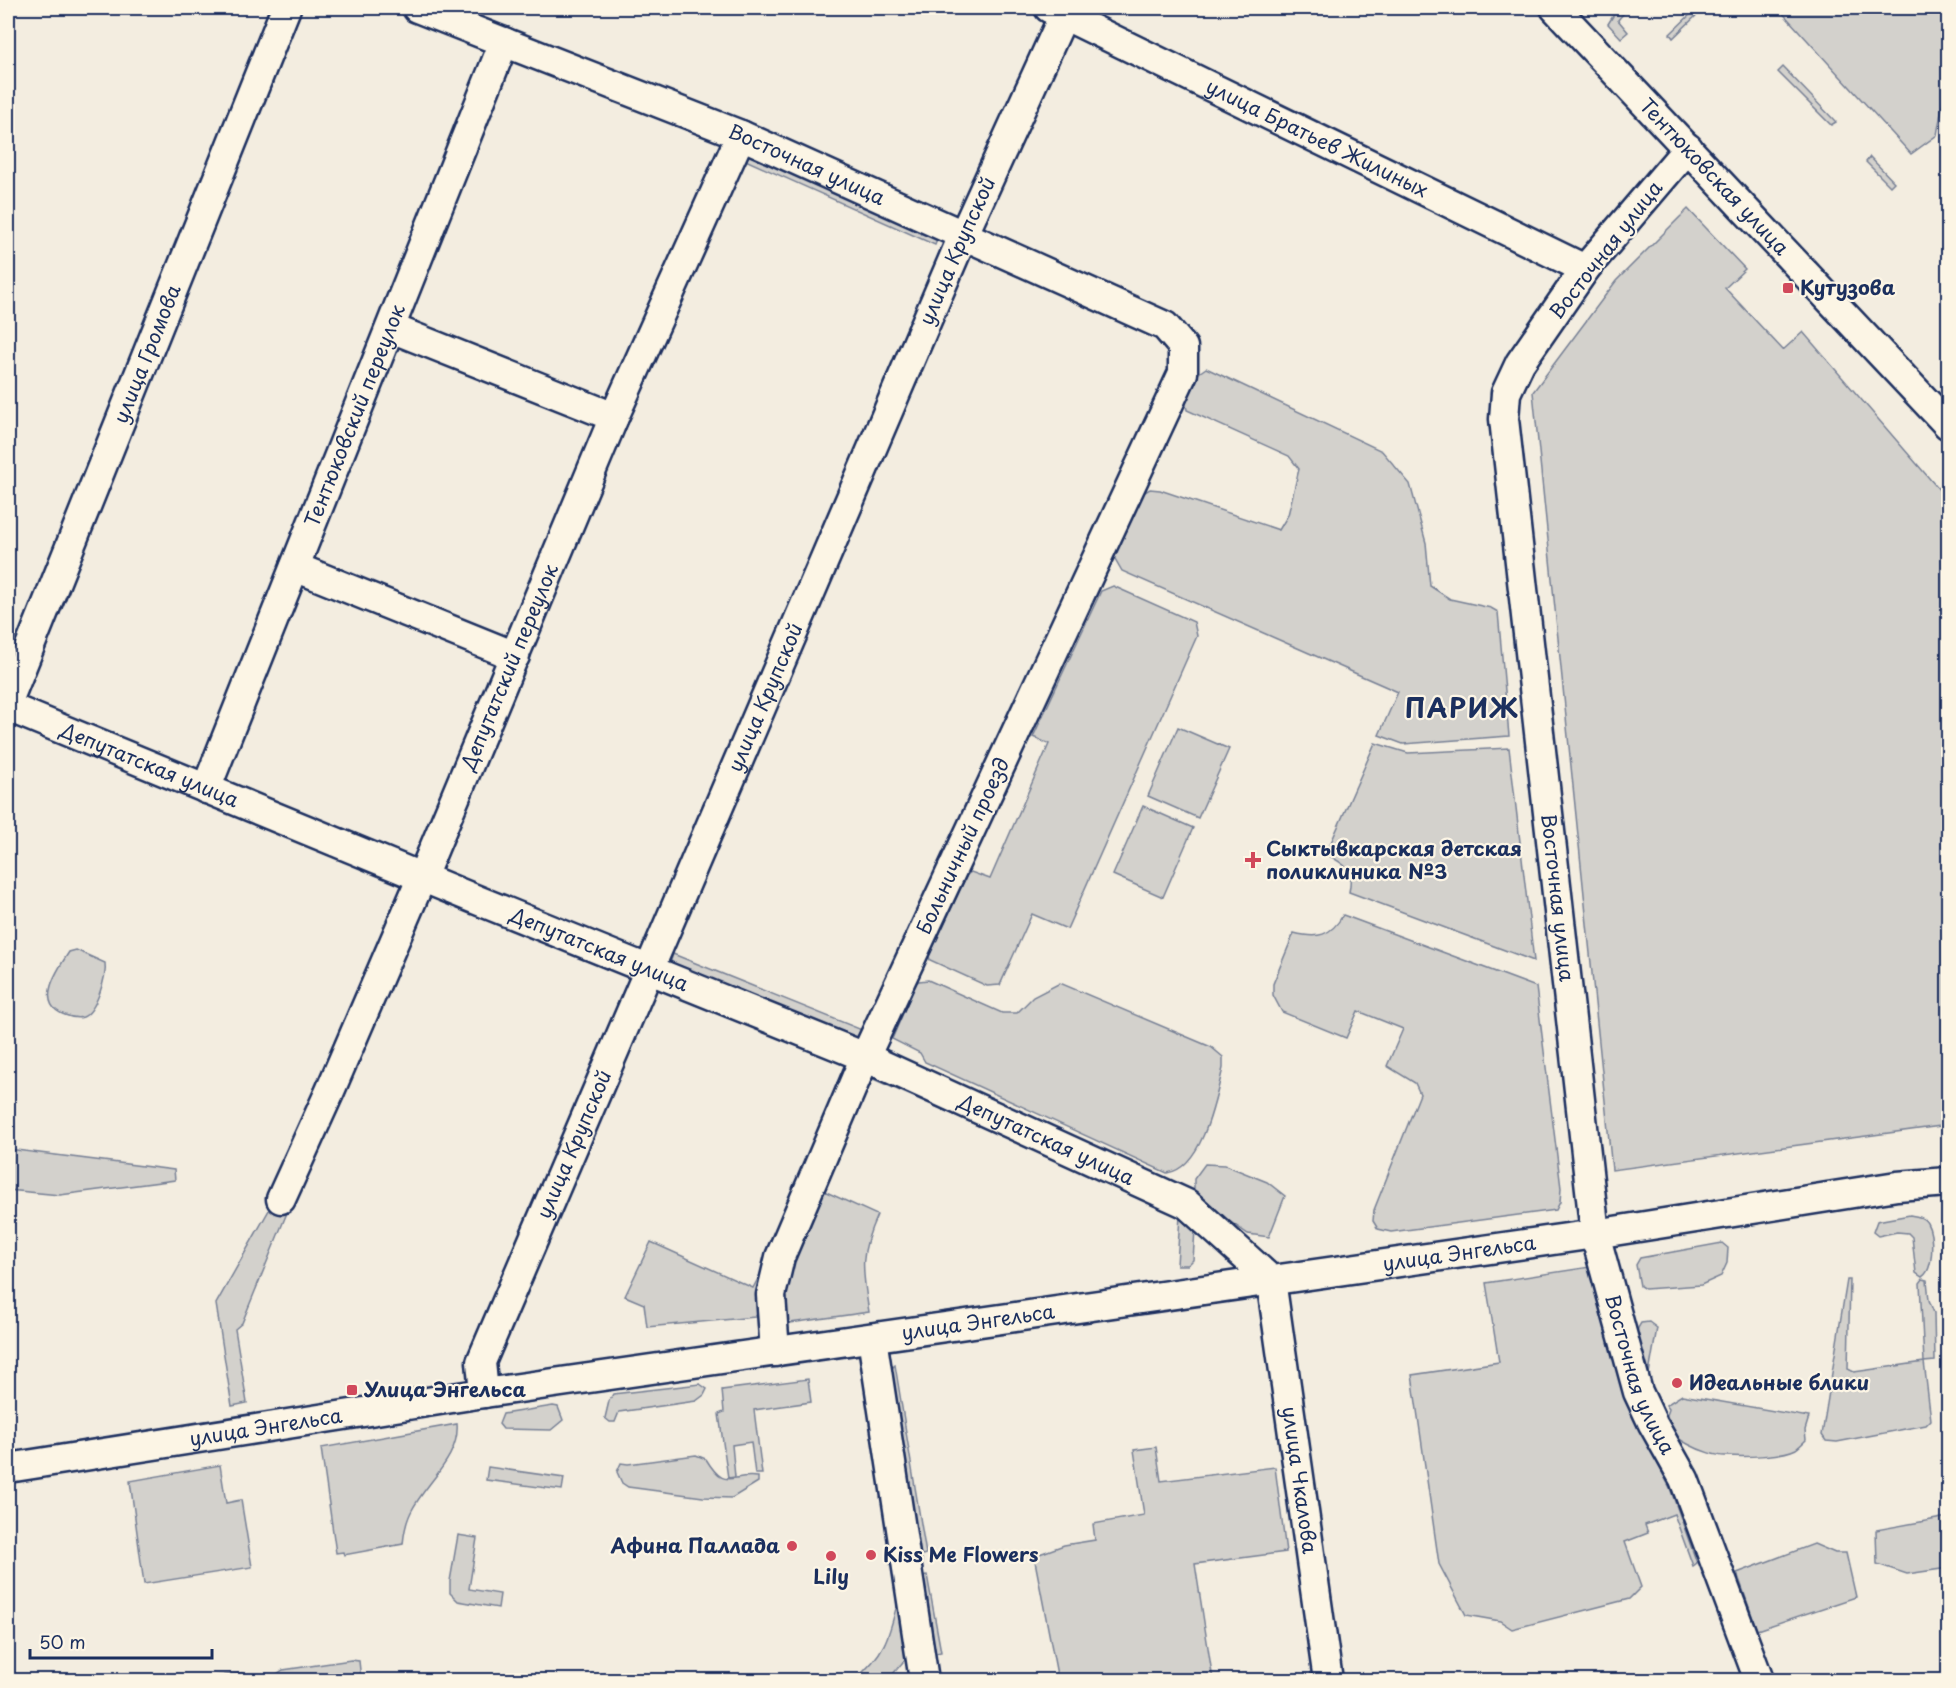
<svg xmlns="http://www.w3.org/2000/svg" width="1956" height="1688" viewBox="0 0 1956 1688" font-family="'Playpen Sans',sans-serif">
<rect width="100%" height="100%" fill="#f3ede0"/>
<filter id="ink" filterUnits="userSpaceOnUse"><feTurbulence type="fractalNoise" baseFrequency=".0167" numOctaves="2"/><feDisplacementMap in="SourceGraphic" scale="12" xChannelSelector="R" yChannelSelector="G"/><feConvolveMatrix kernelMatrix="1 2 1 2 8 2 1 2 1" color-interpolation-filters="sRGB"/></filter>
<g filter="url(#ink)">
<!-- green -->
<g fill="#d3d1cc" stroke="#778095" stroke-width="1.5">
<path d="M 1618,8 L 1628,8 L 1618,20 L 1628,32 L 1621,38 L 1608,24 Z"/>
<path d="M 1697,8 L 1704,8 L 1673,38 L 1670,34 Z"/>
<path d="M 1778,8 L 1948,8 L 1948,74 L 1937,135 L 1911,154 Z"/>
<path d="M 1783,67 L 1836,122 L 1831,125 L 1778,72 Z"/>
<path d="M 742,150 L 935,234 L 937,240 L 935,245 L 741,158 Z"/>
<path d="M 1870,157 L 1894,182 L 1890,186 L 1866,162 Z"/>
<path d="M 1688,209 L 1745,269 L 1725,288 L 1783,350 L 1803,332 L 1948,500 L 1948,1125 L 1612,1170 L 1533,392 L 1616,281 Z"/>
<path d="M 1206,368 L 1382,451 L 1410,484 L 1426,543 L 1430,586 L 1450,599 L 1491,608 L 1498,612 L 1509,736 L 1403,744 L 1379,735 L 1398,692 L 1122,571 L 1114,557 L 1115,551 L 1143,493 L 1150,489 L 1160,490 L 1279,530 L 1288,515 L 1299,469 L 1289,456 L 1187,410 L 1185,401 L 1199,373 Z"/>
<path d="M 1113,586 L 1194,622 L 1197,636 L 1067,929 L 1032,914 L 1000,985 L 987,986 L 930,960 L 929,956 L 967,875 L 971,872 L 990,879 L 1049,744 L 1033,737 L 1101,591 Z"/>
<path d="M 1178,727 L 1229,749 L 1198,818 L 1148,796 Z"/>
<path d="M 1375,743 L 1408,753 L 1509,748 L 1534,961 L 1349,892 C 1354,869 1345,864 1326,854 Z"/>
<path d="M 1143,806 L 1193,828 L 1163,897 L 1113,875 Z"/>
<path d="M 1343,915 L 1536,987 L 1561,1188 L 1560,1202 L 1556,1210 L 1391,1232 L 1378,1229 L 1373,1221 L 1374,1210 L 1420,1094 L 1415,1083 L 1387,1066 L 1403,1029 L 1358,1011 L 1346,1038 L 1282,1012 L 1273,995 L 1273,984 L 1294,933 C 1318,939 1331,936 1343,915 Z"/>
<path d="M 76,950 L 105,963 C 107,976 96,1012 83,1017 C 77,1019 70,1017 65,1015 C 34,1004 57,970 69,952 Z"/>
<path d="M 673,954 L 862,1030 L 856,1038 L 853,1038 L 671,964 L 671,960 Z"/>
<path d="M 928,980 L 1002,1013 L 1017,1013 L 1033,997 L 1060,983 L 1211,1047 L 1223,1057 L 1223,1068 C 1216,1097 1203,1168 1167,1173 L 925,1062 L 920,1053 L 892,1039 L 916,983 L 919,981 Z"/>
<path d="M 872,1075 L 1045,1155 L 871,1078 Z"/>
<path d="M 8,1149 L 174,1170 L 175,1180 L 60,1195 L 8,1190 Z"/>
<path d="M 1205,1164 L 1225,1165 L 1267,1182 L 1285,1196 L 1269,1237 L 1248,1234 L 1215,1211 L 1194,1192 L 1194,1179 Z"/>
<path d="M 824,1191 L 877,1215 C 859,1255 862,1269 869,1312 L 790,1323 L 786,1322 L 785,1289 L 796,1252 Z"/>
<path d="M 268,1199 L 289,1208 L 242,1323 L 235,1329 L 247,1403 L 232,1406 L 216,1304 L 269,1210 Z"/>
<path d="M 1180,1215 L 1195,1229 L 1193,1260 L 1188,1265 L 1177,1265 Z"/>
<path d="M 1910,1215 C 1916,1216 1924,1217 1927,1223 C 1934,1235 1934,1270 1922,1277 L 1916,1273 L 1912,1237 L 1908,1233 L 1897,1232 L 1878,1236 L 1873,1232 L 1877,1221 Z"/>
<path d="M 651,1242 L 753,1288 L 761,1273 L 758,1313 L 755,1317 L 647,1327 L 644,1304 L 625,1296 Z"/>
<path d="M 1722,1243 L 1728,1248 L 1727,1263 L 1721,1276 L 1701,1285 L 1645,1289 L 1640,1286 L 1636,1265 L 1640,1258 Z"/>
<path d="M 1590,1267 L 1636,1421 L 1670,1488 L 1697,1563 L 1693,1566 L 1674,1514 L 1645,1525 L 1648,1533 L 1625,1542 L 1641,1587 L 1629,1599 L 1512,1629 L 1500,1621 L 1466,1615 L 1439,1564 L 1412,1375 L 1499,1362 L 1486,1283 Z"/>
<path d="M 1923,1279 L 1927,1280 L 1929,1300 L 1934,1313 L 1935,1361 L 1924,1362 L 1931,1420 L 1926,1425 L 1837,1442 L 1826,1441 L 1822,1435 L 1847,1280 L 1850,1280 L 1848,1369 L 1854,1372 L 1924,1362 L 1920,1283 Z"/>
<path d="M 1649,1322 L 1657,1328 L 1647,1385 C 1643,1368 1629,1338 1641,1323 Z"/>
<path d="M 895,1365 L 926,1554 L 918,1556 L 889,1371 Z"/>
<path d="M 808,1379 L 811,1402 L 754,1410 L 762,1474 L 755,1474 L 751,1442 L 732,1445 L 735,1477 L 728,1478 L 719,1414 L 724,1412 L 722,1390 Z"/>
<path d="M 700,1384 L 707,1389 L 704,1395 L 696,1401 L 619,1412 L 615,1422 L 610,1422 L 605,1418 L 609,1401 L 613,1394 Z"/>
<path d="M 1682,1395 L 1809,1417 L 1805,1430 L 1806,1440 C 1803,1443 1799,1447 1796,1449 C 1779,1457 1744,1457 1725,1456 C 1709,1456 1664,1438 1666,1418 C 1666,1417 1669,1410 1669,1409 L 1666,1405 Z"/>
<path d="M 553,1406 L 558,1407 L 563,1420 L 551,1430 L 503,1429 L 499,1424 L 503,1414 Z"/>
<path d="M 457,1424 C 460,1458 425,1483 411,1512 C 406,1522 404,1533 403,1544 L 344,1555 L 343,1552 L 336,1553 L 321,1448 Z"/>
<path d="M 1156,1447 L 1161,1481 L 1275,1467 L 1286,1552 L 1195,1564 L 1213,1680 L 1058,1680 L 1034,1556 L 1064,1545 L 1095,1540 L 1093,1524 L 1144,1515 L 1134,1450 Z"/>
<path d="M 696,1455 L 706,1459 C 726,1492 729,1473 758,1477 L 758,1482 L 732,1498 L 703,1497 L 628,1487 L 622,1483 L 617,1472 L 621,1463 L 628,1464 Z"/>
<path d="M 220,1465 L 226,1503 L 241,1500 L 252,1567 L 144,1584 L 130,1481 Z"/>
<path d="M 488,1467 L 564,1478 L 562,1490 L 486,1480 Z"/>
<path d="M 1948,1517 L 1948,1568 L 1907,1574 L 1877,1564 L 1876,1530 Z"/>
<path d="M 458,1535 L 477,1538 L 469,1589 L 500,1594 L 498,1608 L 458,1601 L 450,1593 L 450,1581 Z"/>
<path d="M 1814,1544 L 1835,1553 L 1846,1553 L 1856,1597 L 1757,1630 L 1737,1573 Z"/>
<path d="M 927,1575 L 941,1652 L 932,1654 L 919,1576 Z"/>
<path d="M 900,1592 L 912,1651 L 888,1680 L 854,1680 C 888,1652 890,1632 900,1592 Z"/>
<path d="M 351,1660 L 359,1661 L 361,1680 L 268,1680 L 283,1670 Z"/>
<path d="M 242,1673 L 236,1680 L 192,1680 Z"/>
</g>
<g fill="none" stroke-linecap="round" stroke-linejoin="round">
<defs>
<g id="minor">
<path id="s1" d="M 417,8 L 741,135 L 1165,326 L 1183,347 L 1183,373 L 865,1057 L 780,1257 L 771,1295 L 775,1352"/>
<path id="s2" d="M 1049,8 L 1585,269"/>
<path id="s3" d="M 1555,8 L 1948,425"/>
<path id="s4" d="M 1688,148 L 1585,269 L 1520,363 L 1506,393 L 1504,419 L 1595,1234 L 1638,1392 L 1653,1424 L 1684,1479 L 1759,1680"/>
<path d="M 391,328 L 614,417"/>
<path d="M 295,567 L 515,656"/>
<path id="s5" d="M 8,701 L 286,8"/>
<path id="s6" d="M 8,707 L 482,902 L 865,1057 L 1187,1204 L 1271,1280"/>
<path id="s7" d="M 206,789 L 504,42"/>
<path id="s8" d="M 281,1199 L 330,1091 L 422,877 L 614,417 L 741,135"/>
<path id="s9" d="M 1271,1280 L 1328,1680"/>
<path d="M 872,1338 L 924,1680"/>
<path id="s10" d="M 484,1393 L 481,1362 L 963,236 L 1067,8"/>
<path id="s11" d="M 8,1468 L 484,1393 L 1595,1234 L 1897,1186 L 1948,1182"/>
</g>
</defs>
<!-- minor casing -->
<use href="#minor" stroke="#1b2f5e" stroke-width="33"/>
<!-- minor -->
<use href="#minor" stroke="#fcf5e5" stroke-width="28"/>
</g>
</g>
<!-- markers -->
<g fill="#d1495b" stroke="#fcf5e5" stroke-width="2">
<rect x="1782" y="282" width="12" height="12" rx="3"/>
<path d="M1250 851h6v6h6v6h-6v6h-6v-6h-6v-6h6z"/>
<circle cx="1677" cy="1383" r="6"/>
<rect x="346" y="1384" width="12" height="12" rx="3"/>
<circle cx="792" cy="1546" r="6"/>
<circle cx="871" cy="1555" r="6"/>
<circle cx="831" cy="1556" r="6"/>
</g>
<g text-anchor="middle" stroke-width="4.5" stroke-linejoin="round" paint-order="stroke">
<!-- street labels -->
<g font-size="20" fill="#1b2f5e" stroke="#fcf5e5">
<text dy="7" stroke="none"><textPath href="#s2" startOffset="298">улица Братьев Жилиных</textPath></text>
<text dy="7" stroke="none"><textPath href="#s1" startOffset="420">Восточная улица</textPath></text>
<text dy="7" stroke="none"><textPath href="#s3" startOffset="232">Тентюковская улица</textPath></text>
<text transform="translate(1606 250) rotate(-52)" y="7">Восточная улица</text>
<text dy="7" stroke="none"><textPath href="#s10" startOffset="1240">улица Крупской</textPath></text>
<text dy="7" stroke="none"><textPath href="#s5" startOffset="374">улица Громова</textPath></text>
<text dy="7" stroke="none"><textPath href="#s7" startOffset="402">Тентюковский переулок</textPath></text>
<text dy="7" stroke="none"><textPath href="#s8" startOffset="579">Депутатский переулок</textPath></text>
<text dy="7" stroke="none"><textPath href="#s10" startOffset="754">улица Крупской</textPath></text>
<text dy="7" stroke="none"><textPath href="#s6" startOffset="153">Депутатская улица</textPath></text>
<text transform="translate(963 846) rotate(-65)" y="7">Больничный проезд</text>
<text dy="7" stroke="none"><textPath href="#s4" startOffset="814">Восточная улица</textPath></text>
<text dy="7" stroke="none"><textPath href="#s6" startOffset="639">Депутатская улица</textPath></text>
<text dy="7" stroke="none"><textPath href="#s6" startOffset="1125">Депутатская улица</textPath></text>
<text dy="7" stroke="none"><textPath href="#s10" startOffset="268">улица Крупской</textPath></text>
<text dy="7" stroke="none"><textPath href="#s11" startOffset="1467">улица Энгельса</textPath></text>
<text dy="7" stroke="none"><textPath href="#s11" startOffset="981">улица Энгельса</textPath></text>
<text dy="7" stroke="none"><textPath href="#s4" startOffset="1300">Восточная улица</textPath></text>
<text dy="7" stroke="none"><textPath href="#s11" startOffset="261">улица Энгельса</textPath></text>
<text dy="7" stroke="none"><textPath href="#s9" startOffset="202">улица Чкалова</textPath></text>
</g>
<!-- poi labels -->
<g font-size="20" font-weight="bold" fill="#1b2f5e" stroke="#fcf5e5" text-anchor="start">
<text x="1800" y="295">Кутузова</text>
<text x="1266" y="856">Сыктывкарская детская<tspan x="1266" dy="23">поликлиника №3</tspan></text>
<text x="1689" y="1390">Идеальные блики</text>
<text x="364" y="1397">Улица Энгельса</text>
<text x="780" y="1553" text-anchor="end">Афина Паллада</text>
<text x="883" y="1562">Kiss Me Flowers</text>
<text x="831" y="1584" text-anchor="middle">Lily</text>
</g>
<!-- district labels -->
<g font-size="26" font-weight="bold" letter-spacing="1.5" fill="#1b2f5e" stroke="#fcf5e5">
<text x="1462" y="718">ПАРИЖ</text>
</g>
</g>
<!-- margin -->
<rect width="1956" height="1688" fill="none" stroke="#fcf5e5" stroke-width="30"/>
<rect x="15" y="15" width="1926" height="1658" fill="none" stroke="#1b2f5e" stroke-width="2" filter="url(#ink)"/>
<!-- scale -->
<path d="M30 1649v9h182v-9" fill="none" stroke="#1b2f5e" stroke-width="3"/>
<text x="39" y="1649" font-size="18" fill="#1b2f5e" stroke="#fcf5e5" stroke-width="4.5" paint-order="stroke">50 m</text>
</svg>
